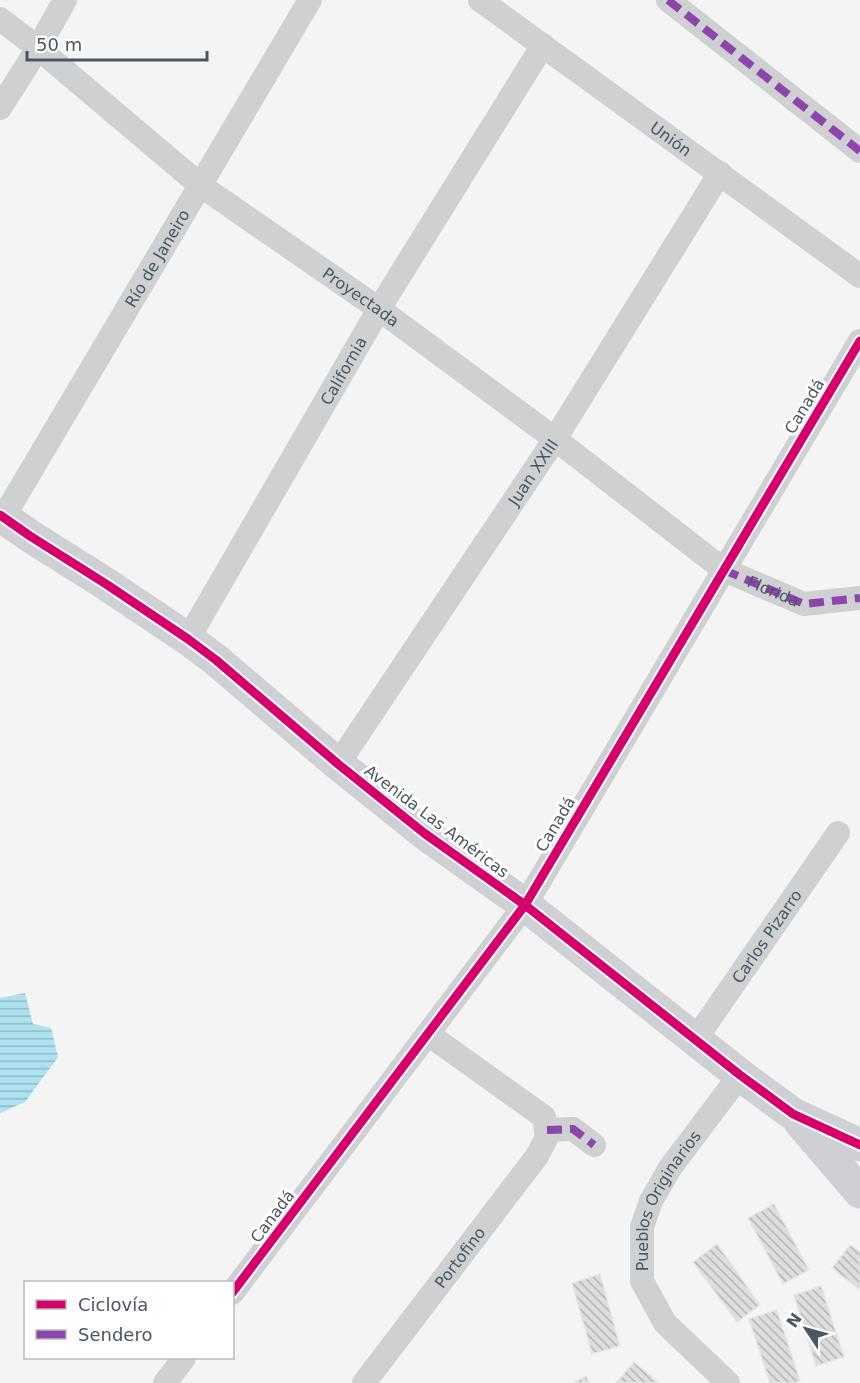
<svg xmlns="http://www.w3.org/2000/svg" width="860" height="1383" viewBox="0 0 860 1383" font-family="'DejaVu Sans',sans-serif">
<defs>
<pattern id="water-rules" width="6" height="5" patternUnits="userSpaceOnUse" patternTransform="scale(1.5)"><rect width="6" height="5" fill="#aee2f0"/><path d="M0 2.5h6" fill="none" stroke="#90bac6"/></pattern>
<pattern id="building-back-hatch" width="6" height="6" patternUnits="userSpaceOnUse" patternTransform="scale(1.5)"><rect width="6" height="6" fill="#ddddde"/><path d="M-1 5l2 2M0 0l6 6M5-1l2 2" fill="none" stroke="#b5b6b7"/></pattern>
</defs>
<rect width="100%" height="100%" fill="#f4f4f4"/>
<!-- water -->
<path fill="url(#water-rules)" d="M 25,993 L 33,1024 L 51,1028 L 58,1057 L 25,1102 L 0,1113 L 0,998 Z"/>
<!-- building -->
<g fill="url(#building-back-hatch)" stroke="#e5e6e7" stroke-width="1.5">
<path d="M 774,1204 L 809,1270 L 783,1284 L 748,1218 Z"/>
<path d="M 717,1244 L 760,1305 L 737,1322 L 693,1262 Z"/>
<path d="M 850,1245 L 860,1252 L 860,1290 L 832,1268 Z"/>
<path d="M 600,1274 L 620,1346 L 592,1354 L 572,1283 Z"/>
<path d="M 821,1286 L 844,1357 L 816,1366 L 794,1295 Z"/>
<path d="M 777,1310 L 800,1381 L 794,1383 L 770,1383 L 749,1319 Z"/>
<path d="M 634,1362 L 659,1383 L 616,1383 Z"/>
<path d="M 586,1376 L 590,1383 L 573,1383 Z"/>
</g>
<g fill="none" stroke-linecap="round" stroke-linejoin="round">
<!-- street -->
<g stroke="#ced0d2" stroke-width="24">
<path id="s1" d="M 480,0 L 860,276"/>
<path d="M 668,0 L 860,151"/>
<path id="s2" d="M 0,19 L 38,48 L 200,185 L 379,309 L 555,439 L 724,570 L 804,604 L 860,598"/>
<path d="M 0,108 L 38,48 L 65,0"/>
<path id="s3" d="M 3,518 L 310,0"/>
<path id="s4" d="M 188,639 L 379,309 L 543,45"/>
<path id="s5" d="M 338,764 L 555,439 L 720,173"/>
<path id="s6" d="M 695,1040 L 838,833"/>
<path d="M 547,1130 L 573,1129 L 594,1145"/>
<path d="M 232,1293 L 525,905 L 860,341"/>
<path d="M 165,1383 L 184,1358"/>
<path id="s7" d="M 364,1383 L 537,1156 L 547,1137 L 544,1117 L 428,1034"/>
<path id="s8" d="M 728,1383 L 665,1323 L 642,1281 L 642,1227 L 651,1201 L 670,1168 L 740,1075"/>
</g>
<!-- secondary -->
<g stroke="#ced0d4" stroke-width="33">
<path d="M 0,515 L 30,536 L 106,584 L 188,639 L 216,660 L 338,764 L 424,833 L 525,905 L 740,1075 L 793,1114 L 860,1145"/>
<path d="M 800,1122 L 860,1192"/>
</g>
<!-- quiet -->
<g stroke="#8e44ad" stroke-width="8" stroke-dasharray="15 8" stroke-linecap="butt">
<path d="M 668,0 L 860,151"/>
<path d="M 724,570 L 804,604 L 860,598"/>
<path d="M 547,1130 L 573,1129 L 594,1145"/>
</g>
<defs>
<g id="cycleway">
<path d="M 0,515 L 30,536 L 106,584 L 188,639 L 216,660 L 338,764 L 424,833 L 525,905 L 740,1075 L 793,1114 L 860,1145"/>
<path d="M 232,1293 L 525,905 L 860,341"/>
</g>
</defs>
<!-- cycleway casing -->
<use href="#cycleway" stroke="#fff" stroke-width="13"/>
<!-- cycleway -->
<use href="#cycleway" stroke="#d6006c" stroke-width="9"/>
</g>
<g text-anchor="middle" stroke-width="6" stroke-linejoin="round" paint-order="stroke">
<!-- street labels -->
<g font-size="16" fill="#4a5661" stroke="#fff">
<text dy="6" stroke="none"><textPath href="#s1" startOffset="236">Unión</textPath></text>
<text dy="6" stroke="none"><textPath href="#s3" startOffset="302">Río de Janeiro</textPath></text>
<text dy="6" stroke="none"><textPath href="#s2" startOffset="456">Proyectada</textPath></text>
<text dy="6" stroke="none"><textPath href="#s4" startOffset="310">California</textPath></text>
<text transform="translate(804 406) rotate(-59)" y="6">Canadá</text>
<text dy="6" stroke="none"><textPath href="#s5" startOffset="351">Juan XXIII</textPath></text>
<text dy="6" stroke="none"><textPath href="#s2" startOffset="964">Florida</textPath></text>
<text transform="translate(437 821) rotate(37)" y="6">Avenida Las Américas</text>
<text transform="translate(555 824) rotate(-59)" y="6">Canadá</text>
<text dy="6" stroke="none"><textPath href="#s6" startOffset="126">Carlos Pizarro</textPath></text>
<text dy="6" stroke="none"><textPath href="#s8" startOffset="222">Pueblos Originarios</textPath></text>
<text transform="translate(272 1216) rotate(-53)" y="6">Canadá</text>
<text dy="6" stroke="none"><textPath href="#s7" startOffset="158">Portofino</textPath></text>
</g>
</g>
<!-- legend -->
<rect x="24" y="1281" width="210" height="78" fill="#ffffff" stroke="#b7bbc0" stroke-width="1.5"/>
<rect x="36" y="1300" width="30" height="9" fill="#d6006c" stroke="#b7bbc0" stroke-width="1.5"/>
<text x="78" y="1311" font-size="18" fill="#4a5661">Ciclovía</text>
<rect x="36" y="1330" width="30" height="9" fill="#8e44ad" stroke="#b7bbc0" stroke-width="1.5"/>
<text x="78" y="1341" font-size="18" fill="#4a5661">Sendero</text>
<!-- north arrow -->
<g transform="translate(806 1329) rotate(306)" stroke="#ffffff" stroke-width="4.5" paint-order="stroke">
<path d="M0-4.5L10 22L0 15L-10 22Z" fill="#4a5661"/>
<text y="-9" font-size="16" font-weight="bold" text-anchor="middle" fill="#4a5661">N</text>
</g>
<!-- scale -->
<path d="M27 51v9h180v-9" fill="none" stroke="#4a5661" stroke-width="3"/>
<text x="36" y="51" font-size="18" fill="#4a5661" stroke="#ffffff" stroke-width="4.5" paint-order="stroke">50 m</text>
</svg>
